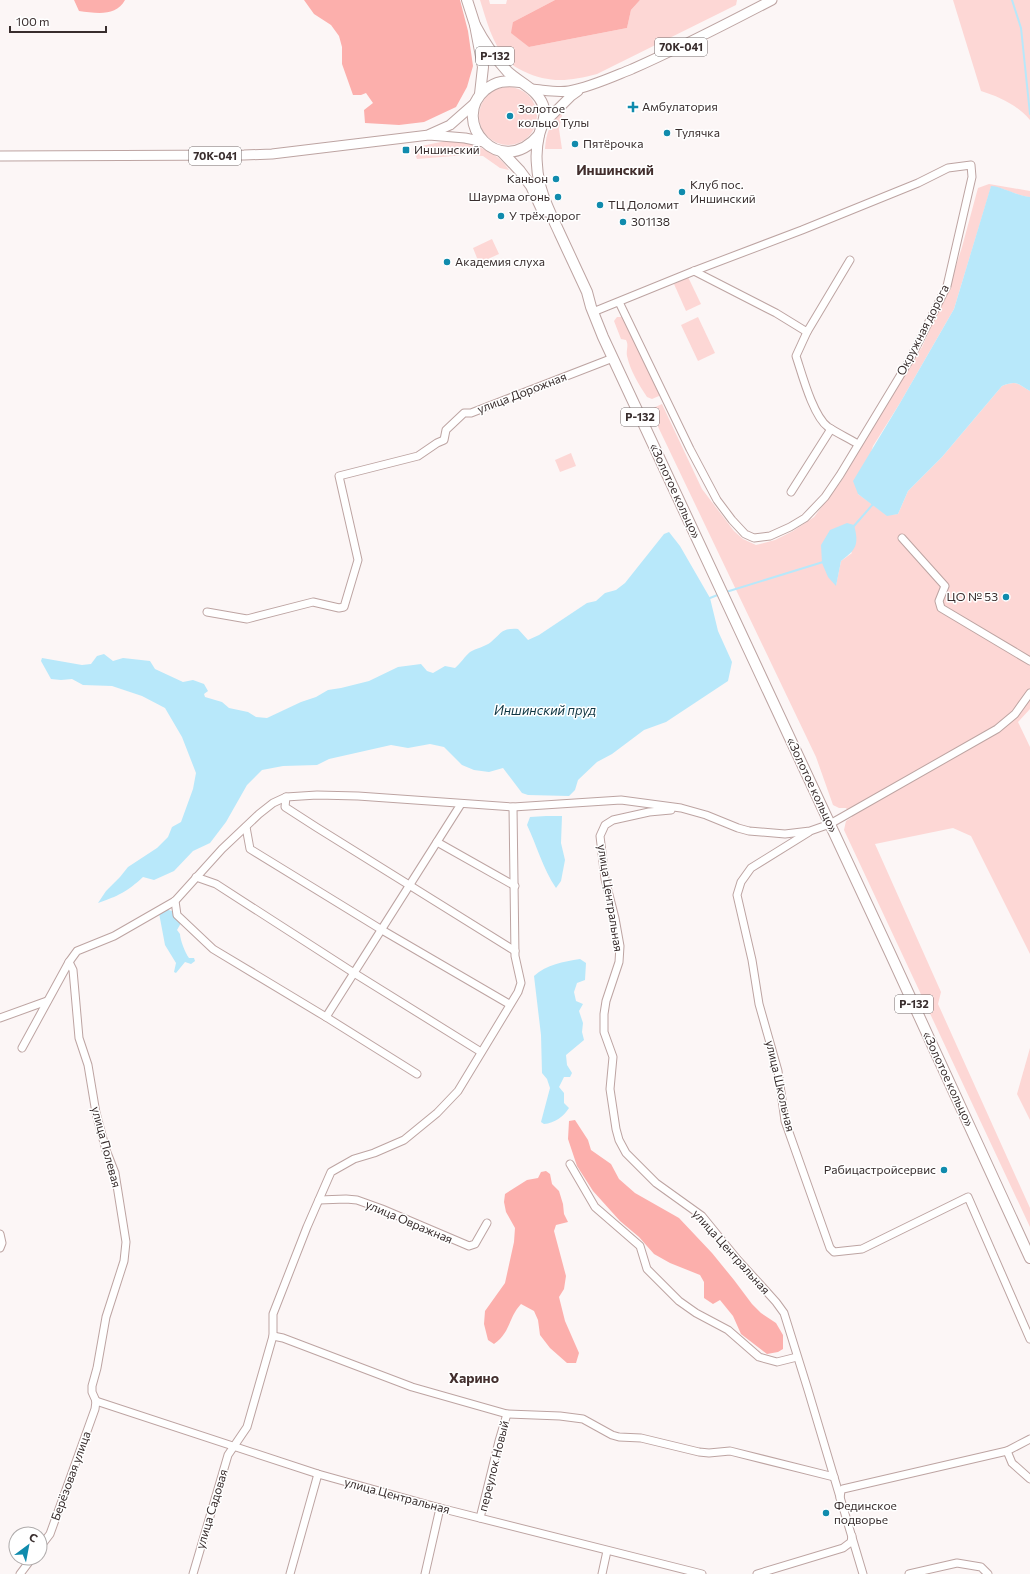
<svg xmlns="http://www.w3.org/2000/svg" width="1030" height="1574" viewBox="0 0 1030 1574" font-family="Commissioner,sans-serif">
<rect width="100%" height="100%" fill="#fcf6f6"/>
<!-- green -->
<g fill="#fdd7d5" fill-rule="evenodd">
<path d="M 480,0 L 489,0 L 490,4 L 506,4 L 507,0 L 555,0 L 513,22 L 529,47 L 627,28 L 631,10 L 640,0 L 737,0 L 736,5 L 597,74 C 570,81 550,84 523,71 C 517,68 510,64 506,59 C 492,43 486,19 480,0 Z"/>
<path d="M 953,0 L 1030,0 L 1030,120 C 1017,105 1000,97 981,91 Z"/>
<circle cx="508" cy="116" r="29"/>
<path d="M 561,112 L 562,115 L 559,129 L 562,149 L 545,149 C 546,134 550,122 561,112 Z"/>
<path d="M 446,141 C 469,141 497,150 509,170 L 500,168 L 483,156 L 466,155 L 417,159 L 413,149 L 416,147 Z"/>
<path d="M 989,184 L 1030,191 L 1030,197 C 1017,196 1001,186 991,187 L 954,309 L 900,403 L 873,446 L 858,494 L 887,515 L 898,514 L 908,491 L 942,457 L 1002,386 C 1018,380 1017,384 1030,391 L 1030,709 L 1018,722 L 1030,747 L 1030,954 L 971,836 L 953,828 L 875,844 L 941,992 L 938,1004 L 1030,1208 L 1030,1227 L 844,830 L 846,821 L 852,817 L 846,808 L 839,808 L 833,805 L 816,757 L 651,412 L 651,409 L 662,404 L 702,489 L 734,531 L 743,539 L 756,545 L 775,540 L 793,531 L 814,517 L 842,480 L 887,402 L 922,347 L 949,288 L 962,247 L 978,188 ZM 830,530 L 852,553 L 841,561 L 836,585 Z"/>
<path d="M 492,239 L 499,254 L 479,263 L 473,248 Z"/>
<path d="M 688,277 L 701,304 L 686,311 L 674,284 Z"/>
<path d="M 617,317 L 623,317 L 659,393 L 659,396 L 652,399 L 647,397 C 639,385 630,370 627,356 C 626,350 629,345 626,340 L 621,339 L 614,321 Z"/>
<path d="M 698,317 L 715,353 L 698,361 L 681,325 Z"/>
<path d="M 571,453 L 576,466 L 560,472 L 555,460 Z"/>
<path d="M 1030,1048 L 1030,1120 L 1017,1094 Z"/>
</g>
<!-- forest -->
<g fill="#fcafac">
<path d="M 74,0 L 125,0 C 116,17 96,13 79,11 Z"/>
<path d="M 304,0 L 460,0 L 468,31 L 473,66 L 467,87 L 456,107 L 424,122 L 399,125 L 365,123 L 364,110 L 373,103 L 366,93 L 361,95 L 353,95 L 342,64 L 342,47 L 339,36 L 331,25 L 314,14 Z"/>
<path d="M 555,0 L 640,0 L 631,10 L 627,28 L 529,47 L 511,33 L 513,22 Z"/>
<path d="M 575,1120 L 588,1140 L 591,1150 L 611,1164 L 619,1179 L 635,1193 L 679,1218 L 712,1253 L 734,1280 L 752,1304 L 761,1313 L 776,1323 L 783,1335 L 783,1349 L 778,1352 L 767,1354 L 741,1334 L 733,1316 L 720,1300 L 713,1304 L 704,1298 L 704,1282 L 700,1275 L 670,1263 L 654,1254 L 639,1237 L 620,1221 L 593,1191 L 577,1166 L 568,1139 L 569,1121 Z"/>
<path d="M 546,1171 L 550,1174 L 552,1184 L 559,1191 L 563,1204 L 564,1214 L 568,1222 L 556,1225 L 554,1231 L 566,1276 L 564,1289 L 559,1297 L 565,1321 L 579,1353 L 576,1363 L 567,1363 L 550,1348 L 540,1335 L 538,1320 L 534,1311 L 521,1304 C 508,1318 511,1332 494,1344 L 488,1340 L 484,1324 L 485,1311 L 505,1283 L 514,1242 L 515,1228 L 506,1212 L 504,1202 L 505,1194 L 527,1180 L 538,1178 L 541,1172 Z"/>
</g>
<!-- water -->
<g fill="#b8e8fa">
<path d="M 991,186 C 1001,186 1017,196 1030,197 L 1030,391 C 1017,384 1018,380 1002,386 L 942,457 L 908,491 L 898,514 L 887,516 L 858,494 L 853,481 L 900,403 L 954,309 Z"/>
<path d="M 847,523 L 854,525 C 859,544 857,549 841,561 L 836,586 L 828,577 L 822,563 L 821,545 L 830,530 Z"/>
<path d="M 669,532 L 680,546 L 710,598 L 718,631 L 732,662 L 728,681 L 666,722 L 644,730 L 612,754 L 597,762 L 578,780 L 575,790 L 569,796 L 528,795 L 522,793 L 503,768 L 489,772 L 474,770 L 462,765 L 444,747 L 430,744 L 408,748 L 391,745 L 329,759 L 317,765 L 283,766 L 262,770 L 247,785 L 226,822 L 210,843 L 193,851 L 174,871 L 154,880 L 143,877 C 127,892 118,896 98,903 L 106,891 L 120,877 L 128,867 L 157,848 L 168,837 L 172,827 L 181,822 L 193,789 L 196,773 L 182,737 L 165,708 L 142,696 L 112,686 L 83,685 L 72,679 L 61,680 L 51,679 L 41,661 L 42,658 L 82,665 L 91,664 L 97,656 L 104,654 L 113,661 L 123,658 L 150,661 L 155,669 L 183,682 L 193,680 L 204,684 L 208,691 L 204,694 L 205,697 L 222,702 L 229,708 L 248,712 L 256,717 L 267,718 L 301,702 L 316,697 L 328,690 L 341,688 L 369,681 L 398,667 L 421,664 L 427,671 L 433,673 L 445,666 L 455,668 C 460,664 466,655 470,652 C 476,648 485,647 491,642 C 502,633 501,628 518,629 L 528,640 L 539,635 L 587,603 L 596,601 L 605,593 L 616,590 L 625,583 L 664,534 Z"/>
<path d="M 546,816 L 562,816 L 561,843 L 565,860 L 561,881 L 556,888 C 543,869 537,846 527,825 L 530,817 Z"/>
<path d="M 165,909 L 172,911 L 173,915 L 176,915 L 181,923 L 177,930 L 180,934 C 180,939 185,953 189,958 L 194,958 L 195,961 L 191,964 L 185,962 L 176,973 L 174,972 L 176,963 L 165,945 L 159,913 Z"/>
<path d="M 580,959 L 586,963 L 585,980 L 577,983 L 574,992 L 576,1001 L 583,1004 L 579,1011 L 583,1023 L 582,1032 L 584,1040 L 566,1055 L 567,1065 L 572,1073 L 570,1077 L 564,1077 L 559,1087 L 564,1093 L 564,1103 L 569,1108 C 563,1117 555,1123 544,1124 L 541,1122 L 550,1088 L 547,1079 L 542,1073 L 541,1035 L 534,976 C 547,964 563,962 580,959 Z"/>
</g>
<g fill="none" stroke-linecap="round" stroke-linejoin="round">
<!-- stream -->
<g stroke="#b8e8fa" stroke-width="2">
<path d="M 1012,0 L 1021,28 L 1030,114"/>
<path d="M 853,527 L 874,503"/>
<path d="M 726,592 L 823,562"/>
<path d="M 710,598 L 720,594"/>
</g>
<defs>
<g id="minor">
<path d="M 694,271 L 776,313 L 807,332 L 850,260"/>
<path d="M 593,312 L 694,271 L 802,230 L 918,183 L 948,168 L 971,165 L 972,177 L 947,286 L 909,361 L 840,475 L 825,497 L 805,518 L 790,527 L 770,536 L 754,538 L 745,534 L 732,520 L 717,500 L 690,449 L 619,302"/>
<path d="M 807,332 L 796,356 C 802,374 813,416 828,427 C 837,433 848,438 858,444"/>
<path d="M 791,492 L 831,429"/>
<path d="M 902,538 L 945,586 L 939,601 L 941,608 L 1030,661"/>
<path d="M 207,612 L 247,619 L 313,602 L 339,608 L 344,607 L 358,560 L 339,476 L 418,456 L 437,443 L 444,440 L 446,430 L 464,413 L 471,413 L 613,358"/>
<path d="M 286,797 L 285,807 L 316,827 L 515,951"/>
<path d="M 671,810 L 649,812 L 613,820 L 605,825 L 600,836 L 605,879 L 615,918 L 620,946 L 619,962 L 606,1001 L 604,1014 L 604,1032 L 613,1057 L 610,1089 L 616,1129 L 619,1140 L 626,1153 L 656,1183 L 702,1216 L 737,1259 L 776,1302 L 784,1313 L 808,1390 L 863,1574"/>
<path d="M 246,827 L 250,849 L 382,930 L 509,1004"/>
<path d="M 809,832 L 751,868 L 741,882 L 737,895 L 752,960 L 759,1004 L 778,1071 L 785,1121 L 830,1248 L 834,1252 L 862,1249 L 968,1197 L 1030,1339"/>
<path d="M 437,842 L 515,886"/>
<path d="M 196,877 L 216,884 L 354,973 L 481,1052"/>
<path d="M 175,901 L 177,915 L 213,949 L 326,1017 L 417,1074"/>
<path d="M 69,962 L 73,970 L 79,1038 L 88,1065 L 96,1113 L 106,1150 L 115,1173 L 126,1242 L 124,1261 L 106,1317 L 97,1368 L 92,1386 L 92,1392 L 96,1401"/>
<path d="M 326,1017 L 461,804"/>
<path d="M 0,1018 L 47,1001"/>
<path d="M 22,1048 L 69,962 L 77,951 L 114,936 L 175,901 L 222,849 L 259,814 L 273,803 L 286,797 L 317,795 L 358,796 L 513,807 L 621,800 L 681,808 L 706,815 L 738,828 L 749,831 L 785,834 L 810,831 L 830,824 L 997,729 L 1015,714 L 1030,693"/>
<path d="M 570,1164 L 595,1207 L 640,1246 L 647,1269 L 679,1301 L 696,1313 L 728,1330 L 759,1357 L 777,1362 L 797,1357"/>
<path d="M 319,1200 L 346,1199 L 357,1200 L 382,1209 L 469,1246 L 475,1244 L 487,1223"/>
<path d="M 0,1234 L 2,1243 L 0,1248"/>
<path d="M 273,1336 L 283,1338 L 412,1387 L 507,1414 L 560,1416 L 583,1419 L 612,1435 L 619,1437 L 641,1438 L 699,1452 L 709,1453 L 730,1451 L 834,1477"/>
<path d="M 96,1401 L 318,1474 L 440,1508 L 702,1574"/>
<path d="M 1007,1451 L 1012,1463 L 1030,1479"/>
<path d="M 840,1498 L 841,1491 L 843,1489 L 1007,1451 L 1030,1439"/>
<path d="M 480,1518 L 499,1441 L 507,1414"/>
<path d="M 40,1547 L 50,1534 L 95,1409 L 96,1401"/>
<path d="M 20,1574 L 32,1558"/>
<path d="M 193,1574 L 228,1455 L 247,1427 L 273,1336 L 273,1314 L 307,1227 L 331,1172 L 354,1159 L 374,1153 L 404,1140 L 437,1113 L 458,1091 L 518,992 L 521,983 L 515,956 L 513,807"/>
<path d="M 290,1574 L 318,1474"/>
<path d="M 425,1574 L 440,1508"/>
<path d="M 602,1574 L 607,1551"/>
<path d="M 757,1574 L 843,1548 L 851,1542 L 852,1536"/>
<path d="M 909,1574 L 957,1563 L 981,1567 L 988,1574"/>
</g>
<g id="major">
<path d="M 532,89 C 544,90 557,93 569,91 C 591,87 612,77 632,69 C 680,48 726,24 772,0"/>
<path d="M 544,123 L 571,96 L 578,91"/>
<path d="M 430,134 L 450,125 L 475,103"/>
<path d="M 0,156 L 244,155 L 272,154 L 429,135 L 465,138 L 484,142"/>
</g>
<g id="highway">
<path d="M 467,0 L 475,25 L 483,67 L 480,94"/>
<path d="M 475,25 C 484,42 495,58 508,72 C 520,83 537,89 543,105 C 547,116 542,124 539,135 C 537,144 536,156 537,165 C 538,190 550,212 560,234 C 569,253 578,273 587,292 L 591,307 L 603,337 L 890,953 L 1030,1258"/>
<path d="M 520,82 C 506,80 496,81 485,90 C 449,121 500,181 539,135"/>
<path d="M 502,152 L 520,171 L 531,186 L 543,212"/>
</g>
</defs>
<!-- minor casing -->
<use href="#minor" stroke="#bda4a2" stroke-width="9"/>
<!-- major casing -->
<use href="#major" stroke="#bda4a2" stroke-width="11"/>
<!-- highway casing -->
<use href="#highway" stroke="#bda4a2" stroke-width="12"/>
<!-- minor -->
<use href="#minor" stroke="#fff" stroke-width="7"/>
<!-- major -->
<use href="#major" stroke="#fff" stroke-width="9"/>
<!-- highway -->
<use href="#highway" stroke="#fff" stroke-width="10"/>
</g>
<!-- markers -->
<g fill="#108bad" stroke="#fff" stroke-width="1.5">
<path d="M631 101h4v4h4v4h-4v4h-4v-4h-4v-4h4z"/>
<circle cx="510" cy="116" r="4"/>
<circle cx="667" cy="133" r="4"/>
<circle cx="575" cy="144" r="4"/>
<rect x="402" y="146" width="8" height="8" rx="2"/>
<circle cx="556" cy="179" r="4"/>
<circle cx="682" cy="192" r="4"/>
<circle cx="558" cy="197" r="4"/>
<circle cx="600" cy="205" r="4"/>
<circle cx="501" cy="216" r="4"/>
<circle cx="623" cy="222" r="4"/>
<circle cx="447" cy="262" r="4"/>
<circle cx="1006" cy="597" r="4"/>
<circle cx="944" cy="1170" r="4"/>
<circle cx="826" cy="1513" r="4"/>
</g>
<g text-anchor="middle" stroke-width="3" stroke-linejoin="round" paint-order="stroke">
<!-- shield labels -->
<g fill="#fff" stroke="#746c6c" stroke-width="1">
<rect x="655" y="38" width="52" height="18" rx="3"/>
<rect x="476" y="47" width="38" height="18" rx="3"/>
<rect x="189" y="147" width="52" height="18" rx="3"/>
<rect x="621" y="408" width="38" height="18" rx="3"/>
<rect x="895" y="995" width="38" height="18" rx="3"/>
</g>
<g font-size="11" font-weight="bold" fill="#382d2d">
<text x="681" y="51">70К-041</text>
<text x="495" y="60">Р-132</text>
<text x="215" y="160">70К-041</text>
<text x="640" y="421">Р-132</text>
<text x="914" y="1008">Р-132</text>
</g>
<!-- poi labels -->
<g font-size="12" fill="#382d2d" stroke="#fff" text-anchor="start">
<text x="642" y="111">Амбулатория</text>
<text x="518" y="113">Золотое<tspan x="518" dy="14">кольцо Тулы</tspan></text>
<text x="675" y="137">Тулячка</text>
<text x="583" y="148">Пятёрочка</text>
<text x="414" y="154">Иншинский</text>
<text x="548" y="183" text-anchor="end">Каньон</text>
<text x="690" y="189">Клуб пос.<tspan x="690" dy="14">Иншинский</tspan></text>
<text x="550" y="201" text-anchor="end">Шаурма огонь</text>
<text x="608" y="209">ТЦ Доломит</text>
<text x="509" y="220">У трёх дорог</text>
<text x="631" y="226">301138</text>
<text x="455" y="266">Академия слуха</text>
<text x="998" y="601" text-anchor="end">ЦО № 53</text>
<text x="936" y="1174" text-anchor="end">Рабицастройсервис</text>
<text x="834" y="1510">Фединское<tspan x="834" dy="14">подворье</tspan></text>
</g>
<!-- street labels -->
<g font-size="12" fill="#382d2d" stroke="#fff">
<text transform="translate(923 330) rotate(-63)" y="4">Окружная дорога</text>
<text transform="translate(522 393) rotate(-21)" y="4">улица Дорожная</text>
<text transform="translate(675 491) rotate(65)" y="4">«Золотое кольцо»</text>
<text transform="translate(812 785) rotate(65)" y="4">«Золотое кольцо»</text>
<text transform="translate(610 898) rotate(81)" y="4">улица Центральная</text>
<text transform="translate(948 1079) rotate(65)" y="4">«Золотое кольцо»</text>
<text transform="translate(780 1086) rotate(77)" y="4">улица Школьная</text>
<text transform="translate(106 1147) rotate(75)" y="4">улица Полевая</text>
<text transform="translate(409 1222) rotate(23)" y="4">улица Овражная</text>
<text transform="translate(731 1252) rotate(48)" y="4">улица Центральная</text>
<text transform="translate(494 1466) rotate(-76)" y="4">переулок Новый</text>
<text transform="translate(71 1476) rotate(-70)" y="4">Берёзовая улица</text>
<text transform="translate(397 1496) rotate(15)" y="4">улица Центральная</text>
<text transform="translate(212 1509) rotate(-73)" y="4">улица Садовая</text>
</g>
<!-- water labels -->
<g font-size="13" font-style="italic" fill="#0d3542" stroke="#fff">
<text x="545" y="715">Иншинский пруд</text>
</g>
<!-- quarter labels -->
<g font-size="14" font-weight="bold" fill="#432f2e" stroke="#fff">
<text x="615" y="175">Иншинский</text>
<text x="474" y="1383">Харино</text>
</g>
</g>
<!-- north arrow -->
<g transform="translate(28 1546) rotate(32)"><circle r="19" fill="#ffffff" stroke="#afabab"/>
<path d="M0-3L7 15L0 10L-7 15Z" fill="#108bad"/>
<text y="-6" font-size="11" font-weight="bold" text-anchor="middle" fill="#382d2d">С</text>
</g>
<!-- scale -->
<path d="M10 26v6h96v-6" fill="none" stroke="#382d2d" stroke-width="2"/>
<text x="16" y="26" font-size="12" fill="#382d2d" stroke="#ffffff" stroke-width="3" paint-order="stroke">100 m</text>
</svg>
